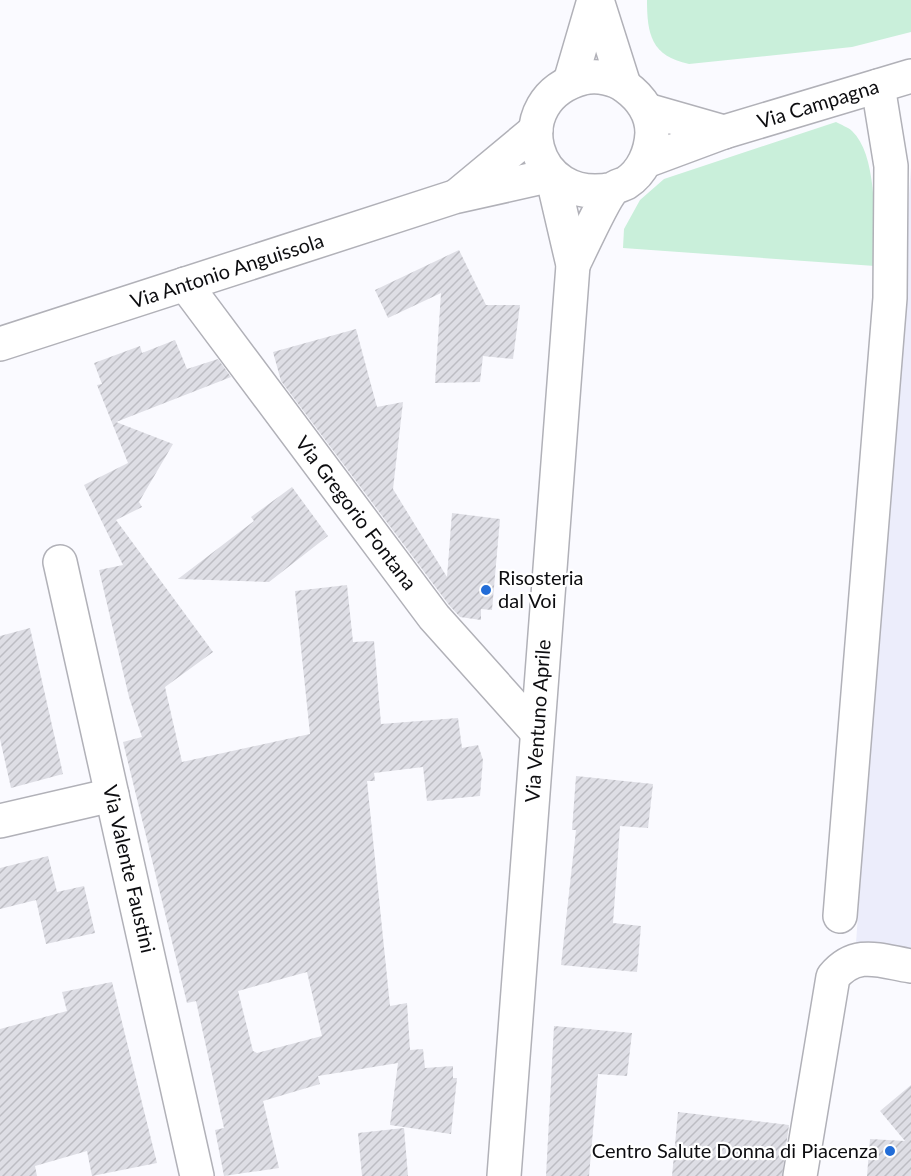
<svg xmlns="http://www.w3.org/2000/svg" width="911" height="1176" viewBox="0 0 911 1176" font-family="Lato,sans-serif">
<defs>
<pattern id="building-hatch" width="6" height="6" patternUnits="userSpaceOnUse" patternTransform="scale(1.5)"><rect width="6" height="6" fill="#dedee5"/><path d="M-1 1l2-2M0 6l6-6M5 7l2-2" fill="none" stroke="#bdbdc3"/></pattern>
</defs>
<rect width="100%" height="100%" fill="#fafaff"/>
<!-- built -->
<path fill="#ecedfb" d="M 911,167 L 911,967 L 856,943 Z"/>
<!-- green -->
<g fill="#c9efda">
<path d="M 647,0 L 911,0 L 911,32 L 852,47 L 689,64 C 651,56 647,34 647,0 Z"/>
<path d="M 836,122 C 841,125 848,127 852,131 C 879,156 874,231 875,266 L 623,248 L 624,229 L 640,200 L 664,179 Z"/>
</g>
<!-- building -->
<g fill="url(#building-hatch)" fill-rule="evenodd">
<path d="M 459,250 L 486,305 L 520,305 L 513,359 L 483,356 L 480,382 L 435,383 L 441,293 L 388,318 L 375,290 Z"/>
<path d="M 356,329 L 377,407 L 403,402 L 393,489 L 447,577 L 452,513 L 500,519 L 492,610 L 481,609 L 481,620 L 460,617 L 449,605 L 281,381 L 273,352 Z"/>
<path d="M 175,340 L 187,369 L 218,359 L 231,377 L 116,422 L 173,444 L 139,502 L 142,507 L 116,520 L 213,652 L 165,687 L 182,762 L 310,734 L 295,591 L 347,585 L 353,642 L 374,641 L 381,724 L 458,718 L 462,748 L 478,745 L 483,760 L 480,796 L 427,801 L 423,767 L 374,773 L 375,781 L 367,781 L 390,1006 L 407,1003 L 410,1050 L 423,1049 L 425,1068 L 453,1066 L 453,1078 L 457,1078 L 451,1134 L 390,1125 L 398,1063 L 318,1076 L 320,1084 L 263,1101 L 279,1168 L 224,1176 L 215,1130 L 224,1128 L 196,1001 L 187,1003 L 123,742 L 142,737 L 129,697 L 99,570 L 123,565 L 84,485 L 128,463 L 97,385 L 102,384 L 94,363 L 140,346 L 142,353 ZM 307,972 L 322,1036 L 257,1053 L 253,1051 L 238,991 Z"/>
<path d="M 292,487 L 328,536 L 269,582 L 178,579 L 254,521 L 251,517 Z"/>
<path d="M 30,628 L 63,774 L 11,788 L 0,739 L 0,636 Z"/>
<path d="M 576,776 L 653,784 L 648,828 L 620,826 L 613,923 L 641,926 L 637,972 L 561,965 L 576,830 L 572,830 Z"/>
<path d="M 48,856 L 57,892 L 84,886 L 95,933 L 46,944 L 36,900 L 0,909 L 0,868 Z"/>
<path d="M 112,982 L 157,1163 L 92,1176 L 87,1151 L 35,1166 L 37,1176 L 0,1176 L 0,1029 L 67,1011 L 62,992 Z"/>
<path d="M 554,1026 L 632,1033 L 627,1076 L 598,1074 L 589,1176 L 546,1176 Z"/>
<path d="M 911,1085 L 911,1176 L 867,1176 L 870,1139 L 905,1141 L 880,1111 Z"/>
<path d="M 678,1112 L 789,1125 L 782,1176 L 672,1176 Z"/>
<path d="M 404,1128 L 408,1176 L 362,1176 L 358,1133 Z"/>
</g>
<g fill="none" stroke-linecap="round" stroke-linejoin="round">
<defs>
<g id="minor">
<path d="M 647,110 L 724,132"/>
<path d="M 646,161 L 724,132 L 911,76"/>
<path d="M 459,194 L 536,130"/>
<path d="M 185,284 L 434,617 L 537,732"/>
<path d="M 0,344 L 454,197 L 552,175"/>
<path d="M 60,562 L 197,1176"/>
<path d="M 0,821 L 112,795"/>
<path d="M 840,916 L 890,298 L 891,166 L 878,86"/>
<path d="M 800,1176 L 833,977 C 856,949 880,961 911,966"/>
</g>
<g id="major">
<path d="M 597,0 L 624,85"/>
<path d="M 570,82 L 594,0"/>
<path d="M 573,265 C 580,251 604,198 613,189 C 616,186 622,185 626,183 C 643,172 651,152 652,133 C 652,114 641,98 626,87 C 615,78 597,75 583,78 C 504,99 531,207 613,189"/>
<path d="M 504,1176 L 573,265 L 552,175"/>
</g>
</defs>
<!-- minor casing -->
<use href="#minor" stroke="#b1b1b8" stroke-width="36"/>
<!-- major casing -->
<use href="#major" stroke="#b1b1b8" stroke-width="36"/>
<!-- minor -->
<use href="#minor" stroke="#fff" stroke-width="33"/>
<!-- major -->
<use href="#major" stroke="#fff" stroke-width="33"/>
</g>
<!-- markers -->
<g fill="#216cd7" stroke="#fff" stroke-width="2">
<circle cx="486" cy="590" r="6"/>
<circle cx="890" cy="1151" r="6"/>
</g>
<g text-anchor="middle" stroke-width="4.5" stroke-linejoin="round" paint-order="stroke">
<!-- street labels -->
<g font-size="20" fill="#0d0d10" stroke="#fff">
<text transform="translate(818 104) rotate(-17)" y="7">Via Campagna</text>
<text transform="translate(227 271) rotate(-18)" y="7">Via Antonio Anguissola</text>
<text transform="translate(356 513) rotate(53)" y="7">Via Gregorio Fontana</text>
<text transform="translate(538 721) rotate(-86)" y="7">Via Ventuno Aprile</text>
<text transform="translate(129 869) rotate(77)" y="7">Via Valente Faustini</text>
</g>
<!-- poi labels -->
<g font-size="20" fill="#0d0d10" stroke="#fff" text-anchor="start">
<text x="498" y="585">Risosteria<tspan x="498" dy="23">dal Voi</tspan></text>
<text x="878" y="1158" text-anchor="end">Centro Salute Donna di Piacenza</text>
</g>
</g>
</svg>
